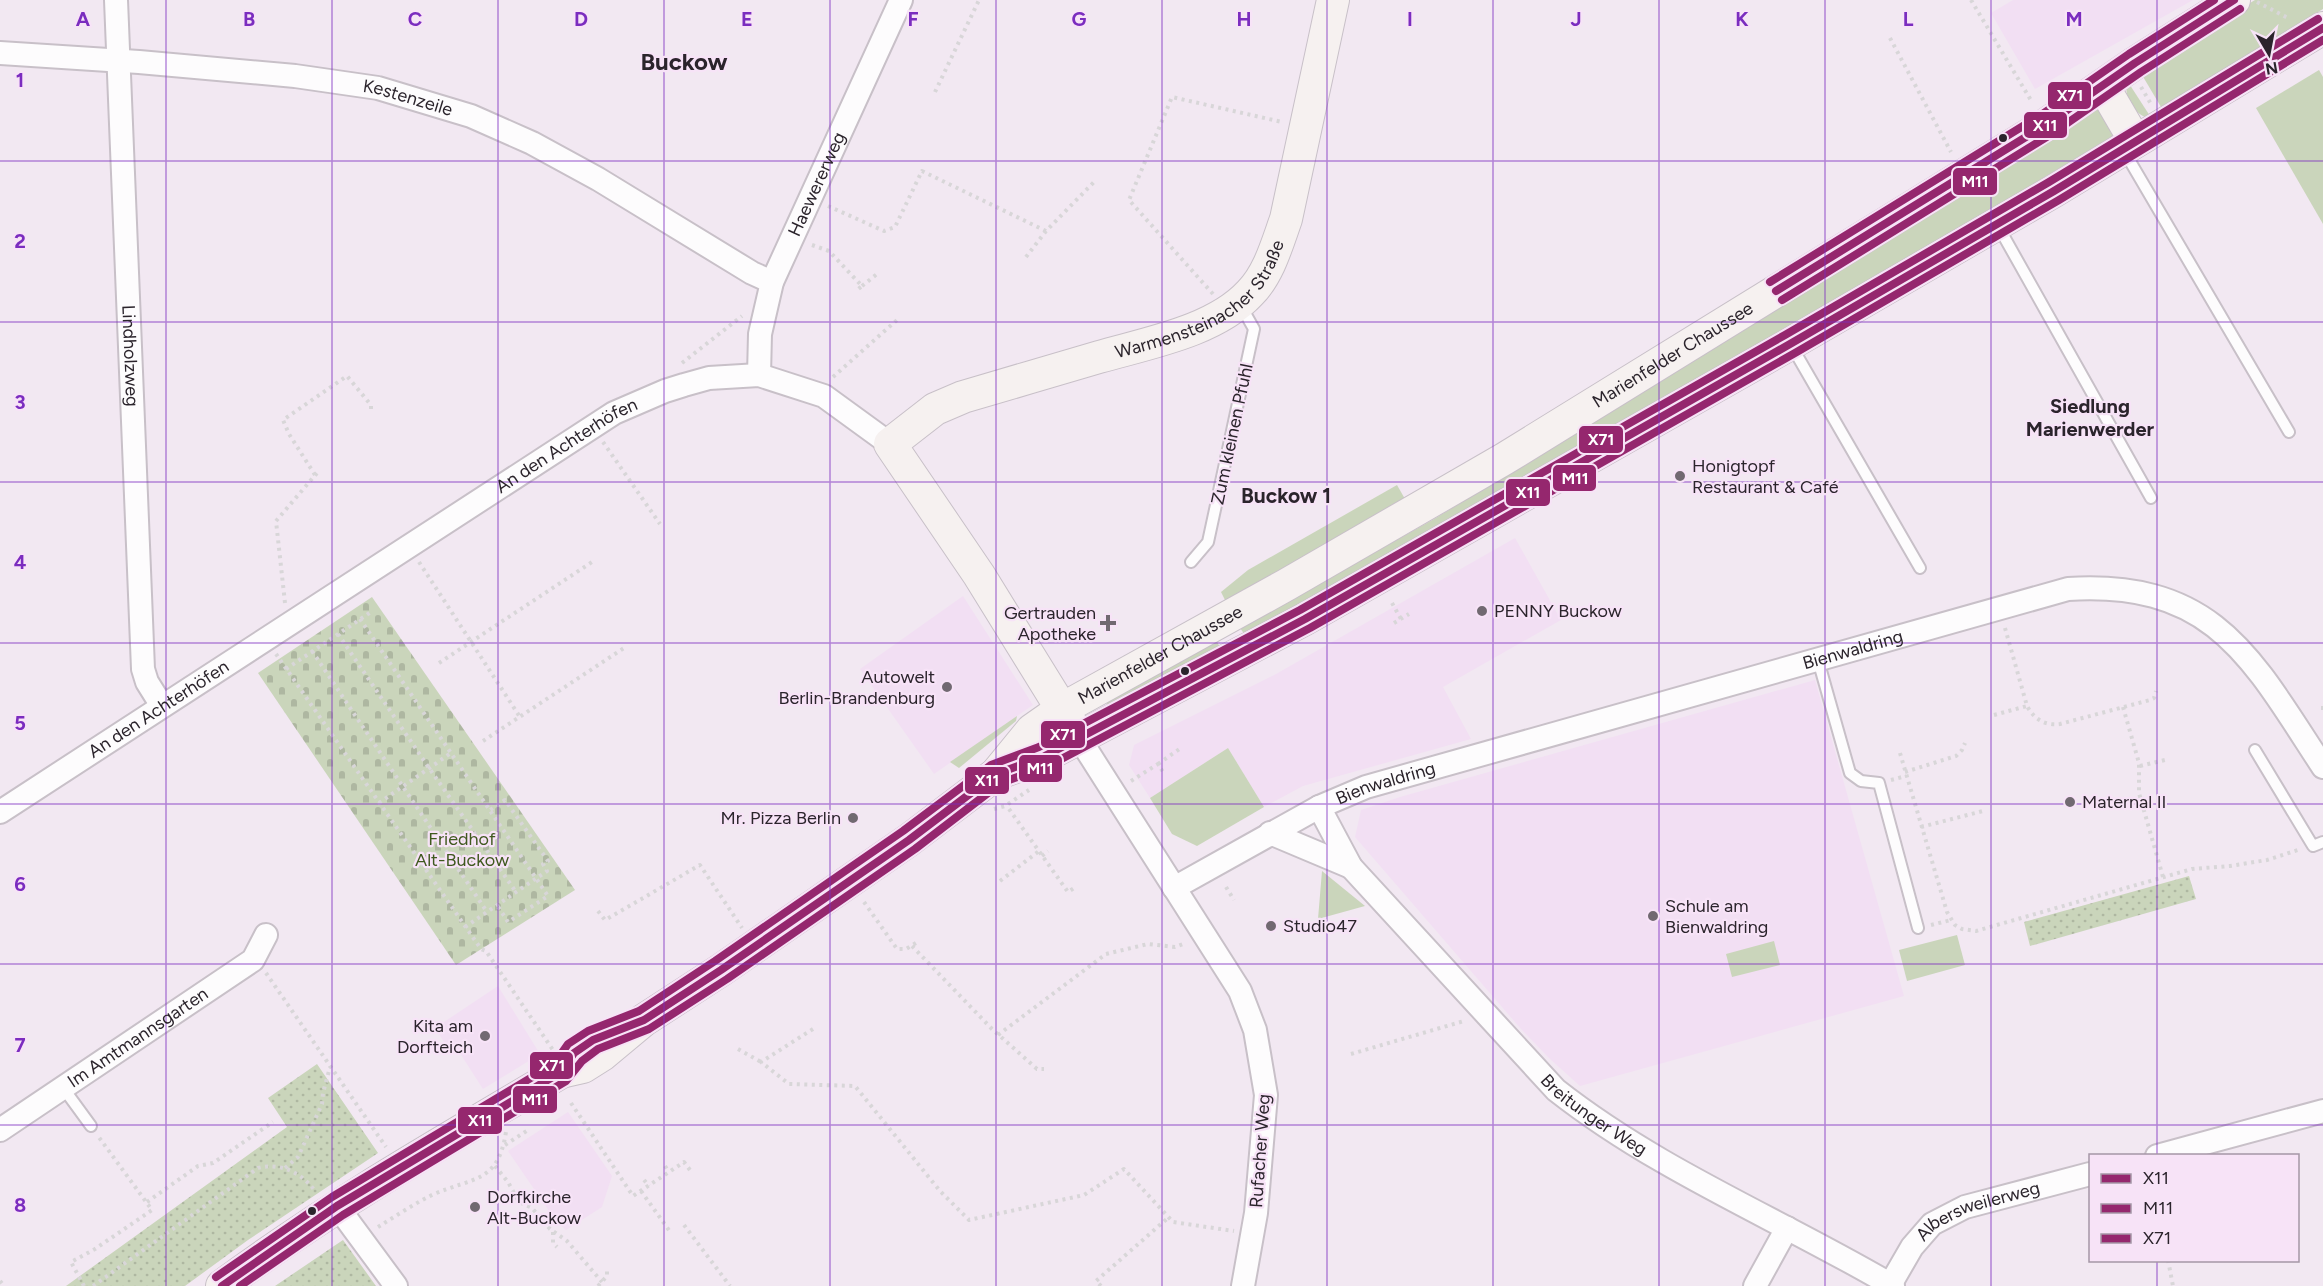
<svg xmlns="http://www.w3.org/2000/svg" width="2323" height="1286" viewBox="0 0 2323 1286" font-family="Figtree,sans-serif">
<defs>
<pattern id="cemetery-stones" width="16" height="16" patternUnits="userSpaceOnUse" patternTransform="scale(1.5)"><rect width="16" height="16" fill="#cad5bb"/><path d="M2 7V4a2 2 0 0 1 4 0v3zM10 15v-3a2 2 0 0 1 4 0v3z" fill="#aeb7a1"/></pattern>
<pattern id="park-dots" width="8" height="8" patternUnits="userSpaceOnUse" patternTransform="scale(1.5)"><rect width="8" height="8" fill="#cad5bb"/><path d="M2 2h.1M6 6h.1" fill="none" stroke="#aeb7a1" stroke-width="1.8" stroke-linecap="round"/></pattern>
</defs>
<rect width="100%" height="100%" fill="#f2e8f2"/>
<!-- built -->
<g fill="#f2dff3">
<path d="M 2013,0 L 2193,0 L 2035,89 L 1991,13 Z"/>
<path d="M 1515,538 L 1561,620 L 1443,687 L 1471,739 L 1303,786 L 1264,807 L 1228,748 L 1150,798 L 1129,765 L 1134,745 L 1276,674 Z"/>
<path d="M 963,596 L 1033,705 L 934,774 L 860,669 Z"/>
<path d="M 1815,680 L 1904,996 L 1580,1086 L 1549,1058 L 1521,1029 L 1355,837 L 1361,810 L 1400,797 Z"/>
<path d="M 498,986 L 540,1054 L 483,1089 L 454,1044 L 448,1048 L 435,1028 Z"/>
<path d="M 568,1112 L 612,1176 L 602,1207 L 566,1230 L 556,1221 L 508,1151 Z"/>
</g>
<!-- grass -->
<g fill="#cad5bb">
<path d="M 2255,0 L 2323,0 L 2323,9 L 2161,107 L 2142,75 L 2205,30 Z"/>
<path d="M 2319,70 L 2323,77 L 2323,224 L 2256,108 Z"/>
<path d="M 2128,82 L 2150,116 L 2145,117 C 2134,113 2122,93 2128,82 Z"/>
<path d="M 2096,109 L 2099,109 L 2113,136 L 1915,255 L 1245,635 L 1240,628 L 1434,519 L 1526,463 Z"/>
<path d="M 1397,485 L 1405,499 L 1226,602 L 1221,592 L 1248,570 Z"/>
<path d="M 1216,640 L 1221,649 L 1109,706 L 1105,701 Z"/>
<path d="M 1017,716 L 1016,721 L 959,768 L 950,762 Z"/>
<path d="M 1228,748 L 1264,807 L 1197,846 L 1172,834 L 1150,798 Z"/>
<path d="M 1322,871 L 1365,906 L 1318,919 Z"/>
<path d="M 1957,935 L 1965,965 L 1907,981 L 1899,950 Z"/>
<path d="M 1774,941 L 1780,965 L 1732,977 L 1726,954 Z"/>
</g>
<!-- cemetery -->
<path fill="url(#cemetery-stones)" d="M 372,597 L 575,890 L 456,965 L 258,673 Z"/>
<!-- park -->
<g fill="url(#park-dots)">
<path d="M 2189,876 L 2196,899 L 2030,946 L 2024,922 Z"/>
<path d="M 317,1064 L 378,1153 L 248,1240 L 185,1286 L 66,1286 L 287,1127 L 268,1098 Z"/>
<path d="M 343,1240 L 376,1286 L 275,1286 Z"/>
</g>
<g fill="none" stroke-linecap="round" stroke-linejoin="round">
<defs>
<g id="lane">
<path d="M 2124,151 L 2289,432"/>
<path d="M 1998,226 L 2151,498"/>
<path d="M 1791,345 L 1920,568"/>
<path d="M 1191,562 L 1208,542 L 1254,329 L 1241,306"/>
<path d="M 1818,660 L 1850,773 L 1861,781 L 1879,783 L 1918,928"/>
<path d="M 2255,750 L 2313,846 L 2323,842"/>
<path d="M 64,1089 L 91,1126"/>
</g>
<g id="street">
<path id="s1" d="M 116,0 L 143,669 L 147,682 L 162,706"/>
<path id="s2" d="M 0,53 L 139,62 L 295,76 L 378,88 L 471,116 L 532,143 L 598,179 L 752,273 L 772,282"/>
<path id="s3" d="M 759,375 L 760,334 L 772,282 L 901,0"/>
<path d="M 1079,738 L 1240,991 L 1255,1030 L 1266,1095 L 1256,1213 L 1243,1286"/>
<path id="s4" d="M 1319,807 L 1351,867 L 1556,1090 C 1659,1171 1781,1220 1893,1286"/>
<path id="s5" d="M 0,812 L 614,413 L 665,391 L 684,385 L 709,378 L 759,375 L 824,396 L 890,444"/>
<path d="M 1270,833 L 1351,867"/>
<path id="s6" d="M 1174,888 L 1319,807 L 1366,787 L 2068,589 C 2215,580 2252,659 2323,767"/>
<path id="s7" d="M 0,1130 L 253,960 L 266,935"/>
<path d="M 2157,1156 L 2323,1111"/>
<path d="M 337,1206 L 396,1286"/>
<path id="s8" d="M 1890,1285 L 1912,1247 L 1932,1224 L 1965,1207 L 2090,1174"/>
<path d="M 1755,1286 L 1787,1228"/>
</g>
<g id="secondary">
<path d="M 2103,86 L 2135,141"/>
<path id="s9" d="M 1073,727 L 979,575 L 890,444 L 935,409 L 963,397 C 1008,384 1054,370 1099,357 C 1148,343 1215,331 1250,293 C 1269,274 1277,244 1286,219 L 1333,0"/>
<path d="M 996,774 L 1043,757 L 1305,619 L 1790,344 L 2054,191 L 2323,28"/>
<path id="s10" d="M 222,1286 C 330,1206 446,1140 561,1072 L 583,1067 L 602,1055 L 644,1020 L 721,970 L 909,840 L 996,774 L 1032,730 L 1062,709 L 1286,585 L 1504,459 L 2047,124 L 2135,63 L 2234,0"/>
</g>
</defs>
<!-- lane casing -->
<use href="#lane" stroke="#c8c0c8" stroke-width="14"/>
<!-- street casing -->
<use href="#street" stroke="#c8c0c8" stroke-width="26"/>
<!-- secondary casing -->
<use href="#secondary" stroke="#c8c0c8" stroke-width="34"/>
<!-- path -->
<g stroke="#d8d6d8" stroke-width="4" stroke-dasharray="3 4.5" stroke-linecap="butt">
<path d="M 1971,0 L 2032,102"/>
<path d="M 2257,2 L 2290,19"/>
<path d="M 1890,38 L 1951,152"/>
<path d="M 2141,87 L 2151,104"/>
<path d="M 935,92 L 979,0"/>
<path d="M 828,206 L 884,231 L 895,227 L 922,171 L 1046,231"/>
<path d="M 812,245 L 829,251 L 862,286 L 856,291"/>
<path d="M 1026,257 L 1046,231 L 1094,182"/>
<path d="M 862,286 L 877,274"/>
<path d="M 1213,294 L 1129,200 L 1172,97 L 1282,122"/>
<path d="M 682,363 L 742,316"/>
<path d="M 833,377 L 897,320"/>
<path d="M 603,442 L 660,524"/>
<path d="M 315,475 L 289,434 L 283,420 L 347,376 L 371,405 L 371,412"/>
<path d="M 419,562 L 520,717"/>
<path d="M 285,603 L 276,521 L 317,473"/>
<path d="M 1392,603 L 1401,619"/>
<path d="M 360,619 L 548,896 L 508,922 L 497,905"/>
<path d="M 1394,623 L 1409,614"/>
<path d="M 2005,628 L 2027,706 C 2034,719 2045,726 2060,724 L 2150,700 L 2154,698 L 2156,691"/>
<path d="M 338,634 L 429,768 L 516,892"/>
<path d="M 312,651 L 487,912"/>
<path d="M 276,654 L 481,949 L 486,951 L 553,1050"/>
<path d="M 439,663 L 592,562"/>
<path d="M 286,669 L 371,612"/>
<path d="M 2123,707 L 2139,763 L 2139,793 L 2163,877"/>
<path d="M 2321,708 L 2323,708"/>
<path d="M 1994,715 L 2027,706"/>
<path d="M 483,741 L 624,648"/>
<path d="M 1900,753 L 1947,912 L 1955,925 L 1962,929 L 1976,931 L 2192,869 L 2230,866 L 2267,860 L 2298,850"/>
<path d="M 1158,764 L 1181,748"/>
<path d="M 2140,766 L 2169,759"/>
<path d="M 1905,772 L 1956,756 L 1962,750 L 1965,743"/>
<path d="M 1891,780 L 1906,776"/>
<path d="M 1131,781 L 1158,764 L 1165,775"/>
<path d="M 379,803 L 451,753"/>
<path d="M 994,809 L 1005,806 L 1029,790"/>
<path d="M 1009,809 L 1068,892 L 1074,888"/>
<path d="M 1921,827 L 1983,811"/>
<path d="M 1042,856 L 1048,851"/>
<path d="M 1000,881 L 1039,851"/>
<path d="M 1226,887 L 1234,900"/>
<path d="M 864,902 L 897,949 L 906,949 L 916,943"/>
<path d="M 598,911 L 605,920 L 700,865 L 742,928"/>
<path d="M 1931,925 L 1951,920"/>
<path d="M 465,927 L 547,871 L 543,864 L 548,861 L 505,800 L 490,810"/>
<path d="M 912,946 L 992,1029 L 1037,1069 L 1044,1069"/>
<path d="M 266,973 L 386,1147"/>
<path d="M 813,1029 L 761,1062 L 789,1084 L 855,1086 L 940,1191 L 969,1220 L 1084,1195 L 1124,1169 L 1173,1222 L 1234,1231"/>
<path d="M 998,1035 L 1106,954 L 1148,944 L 1175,947 L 1183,944"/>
<path d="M 738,1049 L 761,1062"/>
<path d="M 1351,1054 L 1464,1021"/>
<path d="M 571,1103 L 633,1196 L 684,1162 L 690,1170"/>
<path d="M 505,1145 L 528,1130"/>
<path d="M 495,1166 L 508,1182 L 519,1202 L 532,1208 L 550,1229 L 567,1241 L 602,1282"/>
<path d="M 665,1166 L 669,1172"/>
<path d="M 285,1168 L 298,1157 L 322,1104 L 323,1093 L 330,1067"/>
<path d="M 644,1180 L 649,1186"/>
<path d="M 641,1191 L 671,1233"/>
<path d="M 147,1202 L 198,1166 L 213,1163 L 273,1122"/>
<path d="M 684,1225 L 730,1286"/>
<path d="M 378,1227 C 396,1216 415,1203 434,1194 C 474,1177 498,1183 506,1132"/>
<path d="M 553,1232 L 553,1243 L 557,1247"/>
<path d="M 2168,1260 L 2173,1286"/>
<path d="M 0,1281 L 4,1286"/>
<path d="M 84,1286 L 71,1262 L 95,1249 L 152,1210 L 98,1136"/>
<path d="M 93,1286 L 258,1168 C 280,1162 302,1173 315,1191"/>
<path d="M 598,1286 L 607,1276 L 607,1270"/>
<path d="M 1101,1286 L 1096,1281 L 1169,1217"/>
</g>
<!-- lane -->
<use href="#lane" stroke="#fdfcfd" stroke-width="10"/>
<!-- street -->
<use href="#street" stroke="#fdfcfd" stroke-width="22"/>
<!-- secondary -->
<use href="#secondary" stroke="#f6f1f0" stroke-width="32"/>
<defs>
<g id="bus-1">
<path d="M 1776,291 L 2047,124 L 2135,63 L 2234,0"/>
<path d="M 222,1286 L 337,1206 L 561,1072 L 574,1053 L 593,1040 L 644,1020 L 721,970 L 909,840 L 996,774 L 1043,757 L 1305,619 L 1790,344 L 2054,191 L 2323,28"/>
</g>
<g id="bus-2">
<path d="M 1782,300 L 2053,133 L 2141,72 L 2240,9"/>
<path d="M 240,1286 L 343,1215 L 566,1081 L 582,1061 L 598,1049 L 649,1029 L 727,979 L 915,849 L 1001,783 L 1048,766 L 1310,628 L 1795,353 L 2059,200 L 2323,40"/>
</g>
<g id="bus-3">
<path d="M 1770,282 L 2041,115 L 2129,54 L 2214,0"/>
<path d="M 216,1277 L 332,1197 L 554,1064 L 568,1044 L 588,1031 L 639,1011 L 715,961 L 903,831 L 991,765 L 1039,747 L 1300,610 L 1785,335 L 2049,182 L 2318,19"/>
</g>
</defs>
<!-- bus-1 casing -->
<use href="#bus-1" stroke="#f7e3f7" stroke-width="12"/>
<!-- bus-2 casing -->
<use href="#bus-2" stroke="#f7e3f7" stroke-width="12"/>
<!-- bus-3 casing -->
<use href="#bus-3" stroke="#f7e3f7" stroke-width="12"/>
<!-- bus-1 -->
<use href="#bus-1" stroke="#95276e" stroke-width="8"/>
<!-- bus-2 -->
<use href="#bus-2" stroke="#95276e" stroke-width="8"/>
<!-- bus-3 -->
<use href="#bus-3" stroke="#95276e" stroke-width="8"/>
</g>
<!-- grid -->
<path fill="none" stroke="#7b2cbf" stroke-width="1.5" stroke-opacity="0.55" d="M 166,0 L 166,1286M 332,0 L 332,1286M 498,0 L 498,1286M 664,0 L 664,1286M 830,0 L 830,1286M 996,0 L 996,1286M 1162,0 L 1162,1286M 1327,0 L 1327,1286M 1493,0 L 1493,1286M 1659,0 L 1659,1286M 1825,0 L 1825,1286M 1991,0 L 1991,1286M 2157,0 L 2157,1156M 0,161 L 2323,161M 0,322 L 2323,322M 0,482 L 2323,482M 0,643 L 2323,643M 0,804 L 2323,804M 0,964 L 2323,964M 0,1125 L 2323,1125M 2157,1260 L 2157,1286"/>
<!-- markers -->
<g fill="#2b242c" stroke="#f7e3f7" stroke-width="2">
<circle cx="2003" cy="138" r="5"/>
<circle cx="1185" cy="671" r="5"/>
<circle cx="312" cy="1211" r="5"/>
</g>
<g fill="#716971" stroke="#f7e3f7" stroke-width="2">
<circle cx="1680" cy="476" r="6"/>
<circle cx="1482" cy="611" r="6"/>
<path d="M1105 614h6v6h6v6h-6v6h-6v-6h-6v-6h6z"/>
<circle cx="947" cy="687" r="6"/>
<circle cx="2070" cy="802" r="6"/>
<circle cx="853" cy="818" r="6"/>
<circle cx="1653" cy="916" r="6"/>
<circle cx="1271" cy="926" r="6"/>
<circle cx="485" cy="1036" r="6"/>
<circle cx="475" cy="1207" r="6"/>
</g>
<g text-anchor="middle" stroke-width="4.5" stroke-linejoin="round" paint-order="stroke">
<!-- street labels -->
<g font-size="18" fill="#2b242c" stroke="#f7e3f7">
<text dy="6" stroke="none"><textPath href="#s2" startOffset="411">Kestenzeile</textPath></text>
<text dy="6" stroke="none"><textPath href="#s3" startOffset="202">Haewererweg</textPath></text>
<text dy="6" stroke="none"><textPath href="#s9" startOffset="688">Warmensteinacher Straße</textPath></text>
<text dy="6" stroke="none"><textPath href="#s1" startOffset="356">Lindholzweg</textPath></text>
<text dy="6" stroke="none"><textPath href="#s10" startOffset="1730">Marienfelder Chaussee</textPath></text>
<text transform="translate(1232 434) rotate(-78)" y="6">Zum kleinen Pfuhl</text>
<text dy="6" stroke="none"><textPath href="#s5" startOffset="675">An den Achterhöfen</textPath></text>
<text dy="6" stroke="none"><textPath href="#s6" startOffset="723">Bienwaldring</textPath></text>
<text dy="6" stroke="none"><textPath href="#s10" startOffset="1136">Marienfelder Chaussee</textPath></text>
<text dy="6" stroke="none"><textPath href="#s5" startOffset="189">An den Achterhöfen</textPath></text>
<text dy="6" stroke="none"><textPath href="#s6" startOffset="237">Bienwaldring</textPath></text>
<text dy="6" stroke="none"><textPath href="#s7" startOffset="166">Im Amtmannsgarten</textPath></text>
<text dy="6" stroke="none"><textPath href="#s4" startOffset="416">Breitunger Weg</textPath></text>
<text transform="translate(1260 1151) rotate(-86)" y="6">Rufacher Weg</text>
<text dy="6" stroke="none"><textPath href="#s8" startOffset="122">Albersweilerweg</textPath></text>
</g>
<!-- poi labels -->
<g font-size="18" fill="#2b242c" stroke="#f7e3f7" text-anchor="start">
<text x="1692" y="472">Honigtopf<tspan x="1692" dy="21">Restaurant &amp; Café</tspan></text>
<text x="1494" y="617">PENNY Buckow</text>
<text x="1096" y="619" text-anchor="end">Gertrauden<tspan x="1096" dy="21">Apotheke</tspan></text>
<text x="935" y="683" text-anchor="end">Autowelt<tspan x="935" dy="21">Berlin-Brandenburg</tspan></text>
<text x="2082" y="808">Maternal II</text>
<text x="841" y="824" text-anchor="end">Mr. Pizza Berlin</text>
<text x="1665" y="912">Schule am<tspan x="1665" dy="21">Bienwaldring</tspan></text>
<text x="1283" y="932">Studio47</text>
<text x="473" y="1032" text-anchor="end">Kita am<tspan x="473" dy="21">Dorfteich</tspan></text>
<text x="487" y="1203">Dorfkirche<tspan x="487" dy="21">Alt-Buckow</tspan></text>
</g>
<!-- park labels -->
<g font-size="18" fill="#3f591e" stroke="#f7e3f7">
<text x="462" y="845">Friedhof<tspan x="462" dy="21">Alt-Buckow</tspan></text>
</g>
<!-- neighbourhood labels -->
<g font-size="20" font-weight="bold" fill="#2b242c" stroke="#f7e3f7">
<text x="2090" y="413">Siedlung<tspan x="2090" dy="23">Marienwerder</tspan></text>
</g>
<!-- quarter labels -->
<g font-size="21" font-weight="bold" fill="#2b242c" stroke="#f7e3f7">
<text x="1286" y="503">Buckow 1</text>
</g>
<!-- district labels -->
<g font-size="24" font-weight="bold" fill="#2b242c" stroke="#f7e3f7">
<text x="684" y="70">Buckow</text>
</g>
</g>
<g font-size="20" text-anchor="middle" font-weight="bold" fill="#7b2cbf" stroke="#f7e3f7" stroke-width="4.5" stroke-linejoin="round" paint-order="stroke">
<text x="83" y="26">A</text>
<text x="249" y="26">B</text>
<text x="415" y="26">C</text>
<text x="581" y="26">D</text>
<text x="747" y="26">E</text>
<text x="913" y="26">F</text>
<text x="1079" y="26">G</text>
<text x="1244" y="26">H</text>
<text x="1410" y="26">I</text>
<text x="1576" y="26">J</text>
<text x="1742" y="26">K</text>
<text x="1908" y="26">L</text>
<text x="2074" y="26">M</text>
<text x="20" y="87">1</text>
<text x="20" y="248">2</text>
<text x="20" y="409">3</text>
<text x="20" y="569">4</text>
<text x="20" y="730">5</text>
<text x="20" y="891">6</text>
<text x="20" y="1052">7</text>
<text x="20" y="1212">8</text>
</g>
<g stroke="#f7e3f7" stroke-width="2">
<rect x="2047" y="81" width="45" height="29" rx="6" fill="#95276e"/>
<rect x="2023" y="111" width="45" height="28" rx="6" fill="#95276e"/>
<rect x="1952" y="167" width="46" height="29" rx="6" fill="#95276e"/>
<rect x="1578" y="425" width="46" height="29" rx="6" fill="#95276e"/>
<rect x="1552" y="464" width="45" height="28" rx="6" fill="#95276e"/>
<rect x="1505" y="478" width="46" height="29" rx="6" fill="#95276e"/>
<rect x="1040" y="720" width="46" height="29" rx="6" fill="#95276e"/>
<rect x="1018" y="754" width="45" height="29" rx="6" fill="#95276e"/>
<rect x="964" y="766" width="46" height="29" rx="6" fill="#95276e"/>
<rect x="529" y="1051" width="45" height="29" rx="6" fill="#95276e"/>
<rect x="512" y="1085" width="46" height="29" rx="6" fill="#95276e"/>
<rect x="457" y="1106" width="46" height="29" rx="6" fill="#95276e"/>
</g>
<g font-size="16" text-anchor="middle" font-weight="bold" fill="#fff">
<text x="2070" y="101">X71</text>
<text x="2045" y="131">X11</text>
<text x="1975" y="187">M11</text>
<text x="1601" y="445">X71</text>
<text x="1575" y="484">M11</text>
<text x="1528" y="498">X11</text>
<text x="1063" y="740">X71</text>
<text x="1040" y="774">M11</text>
<text x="987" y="786">X11</text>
<text x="552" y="1071">X71</text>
<text x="535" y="1105">M11</text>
<text x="480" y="1126">X11</text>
</g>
<!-- legend -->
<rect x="2089" y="1154" width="210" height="108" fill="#f7e3f7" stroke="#a597a6" stroke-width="1.5"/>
<rect x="2101" y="1174" width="30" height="9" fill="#95276e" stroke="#a597a6" stroke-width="1.5"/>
<text x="2143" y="1184" font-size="18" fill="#2b242c">X11</text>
<rect x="2101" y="1204" width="30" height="9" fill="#95276e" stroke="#a597a6" stroke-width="1.5"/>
<text x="2143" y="1214" font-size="18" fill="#2b242c">M11</text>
<rect x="2101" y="1234" width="30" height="9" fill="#95276e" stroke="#a597a6" stroke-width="1.5"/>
<text x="2143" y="1244" font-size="18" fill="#2b242c">X71</text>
<!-- north arrow -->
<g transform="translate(2269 54) rotate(170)" stroke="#f7e3f7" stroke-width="4.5" paint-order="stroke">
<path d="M0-4.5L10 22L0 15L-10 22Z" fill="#2b242c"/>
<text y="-9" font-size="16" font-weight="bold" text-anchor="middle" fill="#2b242c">N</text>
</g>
</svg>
